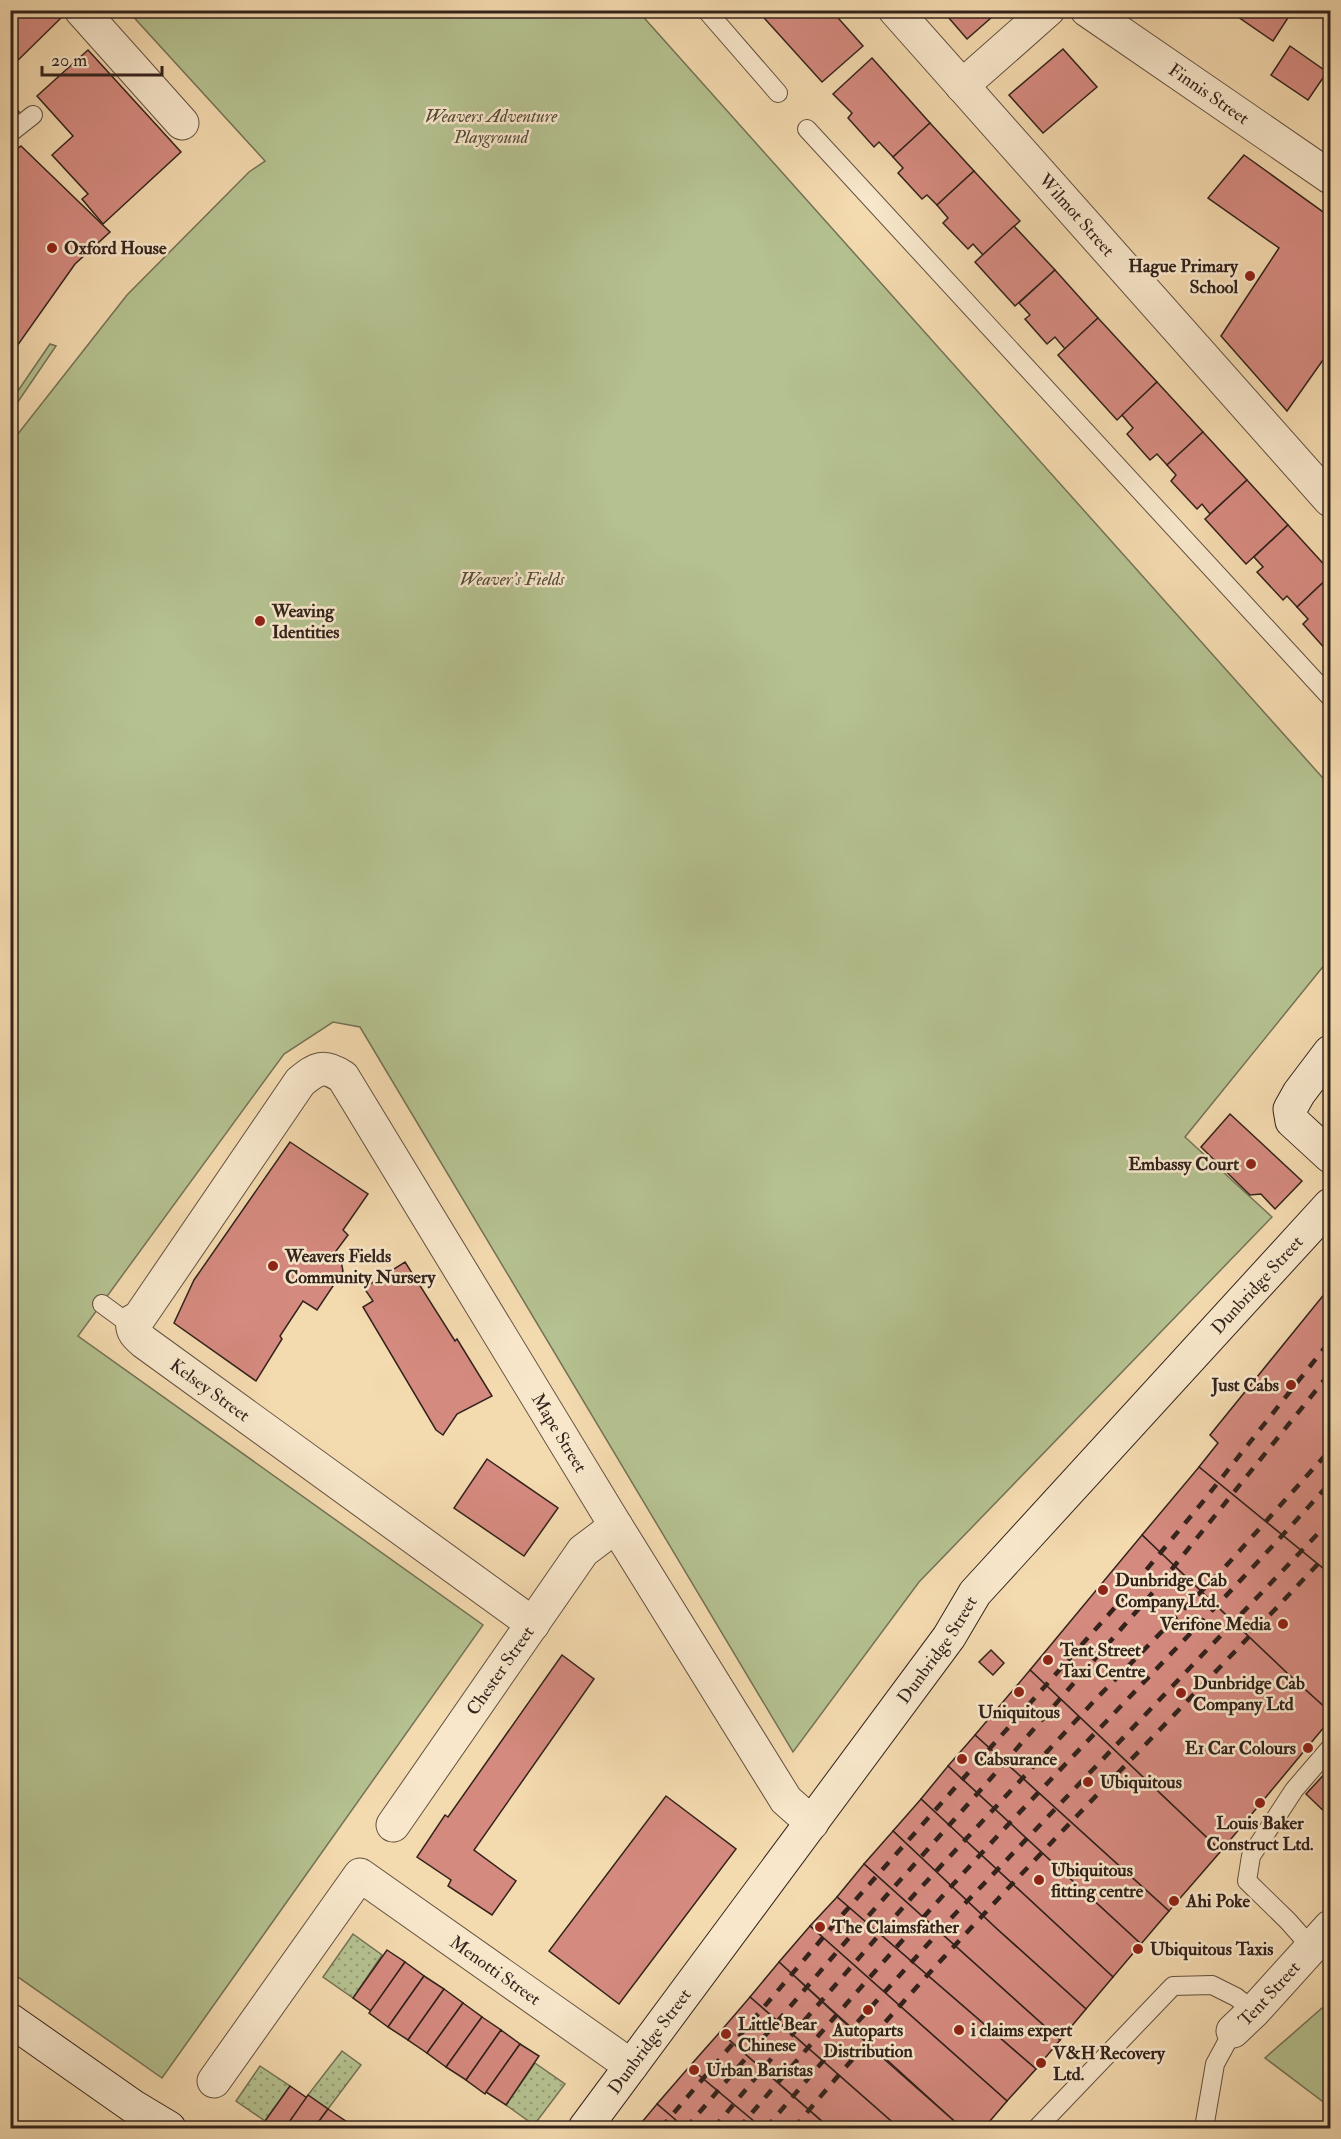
<svg xmlns="http://www.w3.org/2000/svg" width="1341" height="2139" viewBox="0 0 1341 2139" font-family="'IM FELL Double Pica',serif">
<defs>
<pattern id="garden-dots" width="8" height="8" patternUnits="userSpaceOnUse" patternTransform="scale(1.5)"><rect width="8" height="8" fill="#b5c190"/><path d="M2 2h.1M6 6h.1" fill="none" stroke="#949c75" stroke-width="1.8" stroke-linecap="round"/></pattern>
</defs>
<rect width="100%" height="100%" fill="#f4daaf"/>
<filter id="stains"><feTurbulence type="fractalNoise" baseFrequency=".00333" numOctaves="4"/><feColorMatrix values="0 0 0 0 .2 0 0 0 0 .09 0 0 0 0 .02 0 0 0 .5 -.17"/></filter>
<radialGradient id="worn" r=".72"><stop offset=".6" stop-color="#630" stop-opacity="0"/><stop offset="1" stop-color="#630" stop-opacity=".3"/></radialGradient>
<!-- green -->
<g fill="#b5c190" stroke="#747256" stroke-width="1.5">
<path d="M 128,11 L 638,11 L 1330,786 L 1330,958 L 1185,1137 L 1272,1217 L 919,1582 L 793,1752 L 360,1027 L 333,1022 L 284,1054 L 78,1336 L 483,1625 L 162,2078 L 11,1972 L 10,444 L 127,295 L 249,172 L 265,161 Z"/>
<path d="M 50,344 L 56,346 L 11,412 L 11,401 Z"/>
<path d="M 1322,2008 L 1330,2016 L 1330,2107 L 1265,2058 Z"/>
</g>
<!-- garden -->
<g fill="url(#garden-dots)" stroke="#747256" stroke-width="1.5">
<path d="M 353,1934 L 382,1955 L 353,1998 L 323,1977 Z"/>
<path d="M 342,2051 L 361,2065 L 328,2109 L 308,2095 Z"/>
<path d="M 535,2063 L 565,2084 L 534,2125 L 506,2105 Z"/>
<path d="M 260,2066 L 290,2086 L 265,2121 L 236,2101 Z"/>
</g>
<!-- building -->
<g fill="#d58a7f" stroke="#33231c" stroke-width="1.5">
<path d="M 10,10 L 55,10 L 61,18 L 10,68 Z"/>
<path d="M 757,10 L 831,10 L 863,46 L 822,82 Z"/>
<path d="M 942,10 L 1000,10 L 967,39 Z"/>
<path d="M 1228,10 L 1293,10 L 1273,41 Z"/>
<path d="M 1290,46 L 1327,72 L 1308,100 L 1271,75 Z"/>
<path d="M 1063,49 L 1097,87 L 1043,133 L 1009,95 Z"/>
<path d="M 88,50 L 181,152 L 103,224 L 82,199 L 88,194 L 52,155 L 73,136 L 37,96 Z"/>
<path d="M 872,58 L 930,123 L 893,157 L 879,142 L 874,147 L 848,118 L 852,113 L 833,94 Z"/>
<path d="M 10,99 L 19,112 L 10,122 Z"/>
<path d="M 930,123 L 974,171 L 937,205 L 927,195 L 922,199 L 898,173 L 903,168 L 893,157 Z"/>
<path d="M 21,146 L 110,232 L 75,264 L 10,356 L 10,154 Z"/>
<path d="M 1244,155 L 1330,217 L 1330,350 L 1287,411 L 1221,336 L 1279,248 L 1208,198 Z"/>
<path d="M 974,171 L 1020,221 L 983,255 L 973,244 L 968,249 L 943,223 L 948,218 L 937,205 Z"/>
<path d="M 1014,226 L 1055,270 L 1015,306 L 975,262 Z"/>
<path d="M 1055,270 L 1098,318 L 1065,349 L 1055,337 L 1047,344 L 1025,319 L 1030,315 L 1019,303 Z"/>
<path d="M 1098,318 L 1157,382 L 1117,420 L 1058,355 Z"/>
<path d="M 1157,382 L 1203,432 L 1167,465 L 1157,454 L 1150,460 L 1127,434 L 1133,428 L 1122,415 Z"/>
<path d="M 1203,432 L 1247,480 L 1210,514 L 1202,504 L 1197,509 L 1171,481 L 1176,475 L 1167,465 Z"/>
<path d="M 1247,480 L 1288,525 L 1246,564 L 1205,519 Z"/>
<path d="M 1288,525 L 1330,571 L 1330,576 L 1297,607 L 1287,596 L 1283,600 L 1257,572 L 1263,567 L 1254,557 Z"/>
<path d="M 1330,576 L 1330,648 L 1327,651 L 1303,624 L 1308,619 L 1297,607 Z"/>
<path d="M 1230,1114 L 1302,1181 L 1275,1209 L 1261,1194 L 1250,1195 L 1201,1147 Z"/>
<path d="M 290,1142 L 368,1194 L 343,1230 L 348,1235 L 333,1255 L 341,1261 L 343,1271 L 317,1310 L 303,1301 L 280,1336 L 282,1339 L 256,1381 L 174,1323 L 194,1280 Z"/>
<path d="M 405,1262 L 455,1341 L 457,1339 L 492,1396 L 457,1414 L 443,1435 L 436,1430 L 363,1307 L 373,1301 L 364,1288 Z"/>
<path d="M 1330,1287 L 1330,1574 L 1199,1467 L 1218,1443 L 1210,1435 Z"/>
<path d="M 487,1459 L 558,1508 L 524,1556 L 454,1508 Z"/>
<path d="M 1199,1467 L 1330,1574 L 1330,1712 L 1287,1673 L 1142,1535 Z"/>
<path d="M 1142,1535 L 1287,1673 L 1330,1712 L 1330,1720 L 1221,1851 L 1030,1670 Z"/>
<path d="M 991,1650 L 1004,1663 L 993,1675 L 979,1662 Z"/>
<path d="M 562,1655 L 594,1679 L 474,1850 L 516,1881 L 492,1915 L 448,1886 L 451,1880 L 417,1857 L 445,1815 L 448,1817 Z"/>
<path d="M 1030,1670 L 1221,1851 L 1169,1911 L 975,1735 Z"/>
<path d="M 975,1735 L 1169,1911 L 1141,1944 L 948,1766 Z"/>
<path d="M 948,1766 L 1141,1944 L 1113,1977 L 921,1799 Z"/>
<path d="M 1330,1768 L 1330,1817 L 1306,1794 Z"/>
<path d="M 666,1796 L 736,1849 L 619,2004 L 549,1951 Z"/>
<path d="M 921,1799 L 1113,1977 L 1086,2009 L 997,1929 L 893,1831 Z"/>
<path d="M 893,1831 L 997,1929 L 1086,2009 L 1060,2040 L 864,1864 Z"/>
<path d="M 864,1864 L 1060,2040 L 1036,2069 L 837,1897 Z"/>
<path d="M 837,1897 L 1036,2069 L 1007,2101 L 810,1926 Z"/>
<path d="M 810,1926 L 1007,2101 L 984,2128 L 962,2128 L 779,1962 Z"/>
<path d="M 387,1950 L 405,1962 L 371,2011 L 353,1998 Z"/>
<path d="M 405,1962 L 424,1976 L 388,2027 L 369,2013 Z"/>
<path d="M 779,1962 L 884,2059 L 962,2128 L 899,2128 L 750,1997 Z"/>
<path d="M 424,1976 L 444,1989 L 408,2040 L 388,2027 Z"/>
<path d="M 444,1989 L 463,2003 L 427,2053 L 408,2040 Z"/>
<path d="M 750,1997 L 899,2128 L 830,2128 L 720,2032 Z"/>
<path d="M 463,2003 L 482,2017 L 446,2067 L 427,2053 Z"/>
<path d="M 482,2017 L 501,2030 L 466,2080 L 446,2067 Z"/>
<path d="M 501,2030 L 520,2044 L 485,2094 L 466,2080 Z"/>
<path d="M 720,2032 L 827,2126 L 830,2128 L 762,2128 L 689,2067 Z"/>
<path d="M 520,2044 L 539,2056 L 506,2105 L 486,2092 Z"/>
<path d="M 689,2067 L 762,2128 L 685,2128 L 657,2104 Z"/>
<path d="M 290,2086 L 307,2098 L 285,2128 L 260,2128 Z"/>
<path d="M 308,2095 L 328,2109 L 314,2128 L 285,2128 Z"/>
<path d="M 657,2104 L 685,2128 L 637,2128 Z"/>
<path d="M 328,2109 L 347,2122 L 342,2128 L 314,2128 Z"/>
</g>
<g fill="none" stroke-linecap="round" stroke-linejoin="round">
<defs>
<g id="lane">
<path d="M 706,10 L 778,93"/>
<path d="M 807,129 L 1330,697"/>
<path d="M 10,133 L 33,115"/>
<path d="M 102,1304 L 132,1326"/>
<path d="M 1311,1947 L 1288,1921 L 1247,1881 L 1251,1856 L 1294,1790 L 1330,1748"/>
<path d="M 1037,2128 L 1173,1986 L 1212,1985 L 1236,1997 L 1254,2011"/>
<path d="M 1204,2128 L 1215,2064 L 1233,2031"/>
</g>
<g id="street">
<path d="M 81,10 L 182,123"/>
<path id="s1" d="M 895,10 L 1330,500"/>
<path id="s2" d="M 1087,10 L 1330,177"/>
<path d="M 962,86 L 1048,10"/>
<path id="s3" d="M 533,1624 L 144,1342 C 137,1336 131,1331 133,1321 L 139,1318 L 300,1082 C 317,1068 324,1064 343,1077 L 616,1526 L 786,1800 L 812,1823"/>
<path id="s4" d="M 393,1825 L 583,1551 L 616,1526"/>
<path id="s5" d="M 1233,2031 L 1254,2011 L 1330,1927"/>
<path id="s6" d="M 214,2081 L 360,1875 L 631,2066"/>
</g>
<g id="secondary">
<path d="M 1330,1052 L 1299,1093 L 1290,1109 L 1292,1121 L 1330,1156"/>
<path d="M 10,2020 L 134,2107 L 169,2128"/>
<path id="s7" d="M 585,2128 L 949,1637 L 975,1593 L 1330,1205"/>
</g>
</defs>
<!-- lane casing -->
<use href="#lane" stroke="#635141" stroke-width="20"/>
<!-- street casing -->
<use href="#street" stroke="#635141" stroke-width="35"/>
<!-- secondary casing -->
<use href="#secondary" stroke="#33231c" stroke-width="35"/>
<!-- lane -->
<use href="#lane" stroke="#f8e7cb" stroke-width="18"/>
<!-- street -->
<use href="#street" stroke="#f8e7cb" stroke-width="33"/>
<!-- secondary -->
<use href="#secondary" stroke="#f8e7cb" stroke-width="33"/>
<!-- rail -->
<g stroke="#33231c" stroke-width="4.5" stroke-dasharray="10 10" stroke-linecap="butt">
<path d="M 661,2128 L 843,1914 L 1117,1605 L 1201,1504 L 1330,1341"/>
<path d="M 686,2128 L 854,1932 L 985,1785 L 1155,1590 L 1330,1373"/>
<path d="M 714,2128 L 776,2053 L 913,1896 L 1096,1699 L 1225,1567 L 1330,1450"/>
<path d="M 739,2128 C 825,2027 913,1927 1004,1829 C 1112,1714 1224,1601 1330,1483"/>
<path d="M 766,2128 L 835,2047 L 955,1914 L 1330,1521"/>
<path d="M 794,2128 C 962,1926 1151,1743 1330,1551"/>
</g>
</g>
<!-- markers -->
<g fill="#8f2418" stroke="#f8e7cb" stroke-width="2">
<circle cx="52" cy="248" r="6"/>
<circle cx="1250" cy="276" r="6"/>
<circle cx="260" cy="621" r="6"/>
<circle cx="1251" cy="1164" r="6"/>
<circle cx="273" cy="1266" r="6"/>
<circle cx="1291" cy="1385" r="6"/>
<circle cx="1103" cy="1590" r="6"/>
<circle cx="1283" cy="1624" r="6"/>
<circle cx="1048" cy="1660" r="6"/>
<circle cx="1019" cy="1692" r="6"/>
<circle cx="1181" cy="1693" r="6"/>
<circle cx="1308" cy="1748" r="6"/>
<circle cx="962" cy="1759" r="6"/>
<circle cx="1088" cy="1782" r="6"/>
<circle cx="1260" cy="1803" r="6"/>
<circle cx="1039" cy="1880" r="6"/>
<circle cx="1174" cy="1901" r="6"/>
<circle cx="820" cy="1927" r="6"/>
<circle cx="1138" cy="1949" r="6"/>
<circle cx="868" cy="2010" r="6"/>
<circle cx="959" cy="2030" r="6"/>
<circle cx="726" cy="2034" r="6"/>
<circle cx="1041" cy="2063" r="6"/>
<circle cx="694" cy="2070" r="6"/>
</g>
<g text-anchor="middle" stroke-width="5" stroke-linejoin="round" paint-order="stroke">
<!-- street labels -->
<g font-size="18" fill="#33231c" stroke="#f8e7cb">
<text dy="6" stroke="none"><textPath href="#s2" startOffset="148">Finnis Street</textPath></text>
<text dy="6" stroke="none"><textPath href="#s1" startOffset="274">Wilmot Street</textPath></text>
<text dy="6" stroke="none"><textPath href="#s7" startOffset="1080">Dunbridge Street</textPath></text>
<text transform="translate(210 1390) rotate(36)" y="6">Kelsey Street</text>
<text dy="6" stroke="none"><textPath href="#s3" startOffset="1263">Mape Street</textPath></text>
<text dy="6" stroke="none"><textPath href="#s7" startOffset="594">Dunbridge Street</textPath></text>
<text dy="6" stroke="none"><textPath href="#s4" startOffset="188">Chester Street</textPath></text>
<text dy="6" stroke="none"><textPath href="#s6" startOffset="418">Menotti Street</textPath></text>
<text dy="6" stroke="none"><textPath href="#s5" startOffset="52">Tent Street</textPath></text>
<text dy="6" stroke="none"><textPath href="#s7" startOffset="108">Dunbridge Street</textPath></text>
</g>
<!-- park labels -->
<g font-size="18" font-style="italic" fill="#544a39" stroke="#f8e7cb">
<text x="491" y="122">Weavers Adventure<tspan x="491" dy="21">Playground</tspan></text>
<text x="512" y="585">Weaver's Fields</text>
</g>
<!-- poi labels -->
<g font-size="18" font-weight="bold" fill="#33231c" stroke="#f8e7cb" text-anchor="start">
<text x="64" y="254">Oxford House</text>
<text x="1238" y="272" text-anchor="end">Hague Primary<tspan x="1238" dy="21">School</tspan></text>
<text x="272" y="617">Weaving<tspan x="272" dy="21">Identities</tspan></text>
<text x="1239" y="1170" text-anchor="end">Embassy Court</text>
<text x="285" y="1262">Weavers Fields<tspan x="285" dy="21">Community Nursery</tspan></text>
<text x="1279" y="1391" text-anchor="end">Just Cabs</text>
<text x="1115" y="1586">Dunbridge Cab<tspan x="1115" dy="21">Company Ltd.</tspan></text>
<text x="1271" y="1630" text-anchor="end">Verifone Media</text>
<text x="1060" y="1656">Tent Street<tspan x="1060" dy="21">Taxi Centre</tspan></text>
<text x="1193" y="1689">Dunbridge Cab<tspan x="1193" dy="21">Company Ltd</tspan></text>
<text x="1019" y="1718" text-anchor="middle">Uniquitous</text>
<text x="1296" y="1754" text-anchor="end">E1 Car Colours</text>
<text x="974" y="1765">Cabsurance</text>
<text x="1100" y="1788">Ubiquitous</text>
<text x="1260" y="1829" text-anchor="middle">Louis Baker<tspan x="1260" dy="21">Construct Ltd.</tspan></text>
<text x="1051" y="1876">Ubiquitous<tspan x="1051" dy="21">fitting centre</tspan></text>
<text x="1186" y="1907">Ahi Poke</text>
<text x="832" y="1933">The Claimsfather</text>
<text x="1150" y="1955">Ubiquitous Taxis</text>
<text x="738" y="2030">Little Bear<tspan x="738" dy="21">Chinese</tspan></text>
<text x="868" y="2036" text-anchor="middle">Autoparts<tspan x="868" dy="21">Distribution</tspan></text>
<text x="971" y="2036">i claims expert</text>
<text x="1053" y="2059">V&amp;H Recovery<tspan x="1053" dy="21">Ltd.</tspan></text>
<text x="706" y="2076">Urban Baristas</text>
</g>
</g>
<!-- margin -->
<rect width="1341" height="2139" fill="none" stroke="#f4daaf" stroke-width="36"/>
<rect x="12" y="12" width="1317" height="2115" fill="none" stroke="#33231c" stroke-width="3"/>
<rect x="18" y="18" width="1305" height="2103" fill="none" stroke="#33231c" stroke-width="1.5"/>
<!-- scale -->
<path d="M42 66v9h120v-9" fill="none" stroke="#33231c" stroke-width="3"/>
<text x="51" y="66" font-size="18" fill="#33231c" stroke="#f8e7cb" stroke-width="4.5" paint-order="stroke">20 m</text>
<rect width="100%" height="100%" filter="url(#stains)"/>
<rect width="100%" height="100%" fill="url(#worn)"/>
</svg>
